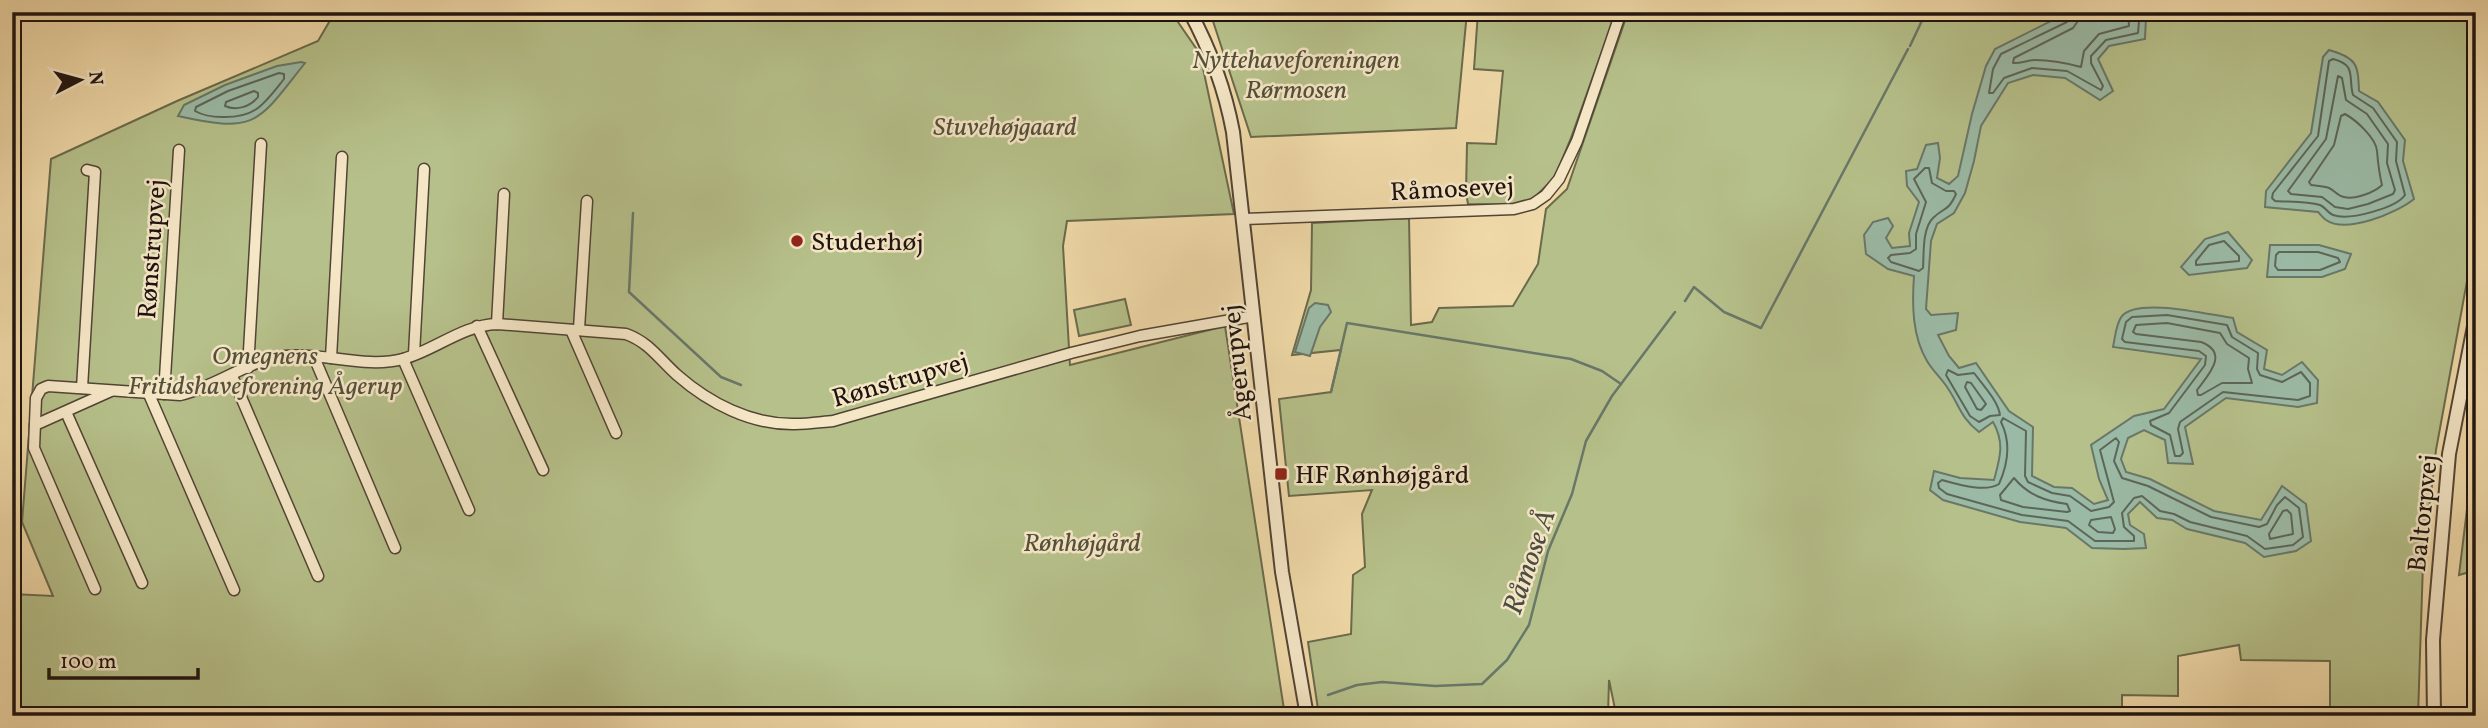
<svg xmlns="http://www.w3.org/2000/svg" width="2488" height="728" viewBox="0 0 2488 728" font-family="Vollkorn,serif">
<rect width="100%" height="100%" fill="#f0d9a8"/>
<filter id="stains"><feTurbulence type="fractalNoise" baseFrequency=".00286" numOctaves="4"/><feColorMatrix values="0 0 0 0 .2 0 0 0 0 .09 0 0 0 0 .02 0 0 0 .5 -.17"/></filter>
<radialGradient id="worn" r=".72"><stop offset=".6" stop-color="#630" stop-opacity="0"/><stop offset="1" stop-color="#630" stop-opacity=".3"/></radialGradient>
<!-- green -->
<g fill="#b6c08a" stroke="#6a6a4c" stroke-width="2">
<path d="M 335,12 L 1171,12 L 1200,54 L 1234,214 L 1067,221 L 1063,246 L 1070,365 L 1225,326 L 1285,716 L 12,716 L 12,594 L 53,596 L 22,522 L 51,159 L 177,101 L 318,41 Z"/>
<path d="M 1210,12 L 1467,12 L 1456,128 L 1251,137 Z"/>
<path d="M 1478,12 L 1616,12 L 1571,138 L 1555,177 L 1533,199 L 1511,205 L 1468,204 L 1466,193 L 1467,143 L 1496,144 L 1503,71 L 1474,69 Z"/>
<path d="M 1628,12 L 2476,12 L 2476,232 L 2436,450 L 2423,563 L 2418,716 L 2330,716 L 2330,661 L 2241,660 L 2239,645 L 2178,656 L 2178,696 L 2122,695 L 2122,716 L 1648,716 L 1646,710 L 1615,709 L 1609,680 L 1608,716 L 1319,716 L 1308,642 L 1351,634 L 1353,575 L 1365,567 L 1362,514 L 1372,490 L 1289,496 L 1279,399 L 1331,392 L 1341,350 L 1292,355 L 1311,290 L 1312,223 L 1409,218 L 1411,325 L 1432,322 L 1439,308 L 1513,306 L 1538,264 L 1546,209 L 1567,189 Z"/>
<path d="M 1125,299 L 1131,325 L 1079,336 L 1074,310 Z"/>
<path d="M 2476,435 L 2476,570 L 2459,575 Z"/>
</g>
<!-- water -->
<g fill="#9bbaa5" stroke="#697769" stroke-width="2">
<path d="M 2069,12 L 2142,12 L 2146,18 L 2145,39 L 2109,46 L 2098,59 L 2113,91 L 2100,100 L 2065,78 L 2033,75 L 2008,83 L 1981,126 L 1974,161 L 1965,193 L 1954,213 L 1937,224 L 1931,241 L 1926,309 L 1931,315 L 1958,313 L 1956,330 L 1938,335 L 1949,356 L 1959,368 L 1976,363 L 2009,411 L 2033,427 L 2032,476 L 2054,487 L 2072,488 L 2094,504 L 2108,500 L 2099,479 L 2091,445 L 2134,416 L 2164,409 L 2201,359 L 2113,347 C 2115,338 2116,323 2122,316 C 2138,297 2210,315 2233,318 L 2237,332 L 2267,350 L 2264,369 L 2282,375 L 2302,362 L 2318,380 L 2317,403 L 2298,407 L 2226,398 L 2185,427 L 2193,464 L 2168,463 L 2165,440 L 2144,430 L 2128,438 L 2121,459 L 2126,472 L 2150,479 L 2214,511 L 2261,520 L 2282,486 L 2306,504 L 2311,541 L 2296,551 L 2264,557 L 2245,543 L 2187,529 L 2172,520 L 2157,518 L 2140,502 L 2128,514 L 2130,525 L 2144,534 L 2146,548 L 2124,549 L 2092,548 L 2066,528 L 2020,522 L 1943,500 L 1930,490 L 1934,471 L 1960,478 L 1994,480 C 2000,458 2005,443 1993,422 L 1979,432 C 1960,417 1960,406 1947,387 C 1941,378 1933,371 1927,361 C 1912,336 1912,304 1914,276 L 1888,269 L 1866,254 L 1864,235 L 1873,222 L 1888,218 L 1893,226 L 1886,238 L 1892,248 L 1910,246 L 1909,233 L 1919,202 L 1907,186 L 1906,171 L 1917,169 L 1926,145 L 1938,143 L 1940,158 L 1937,178 L 1949,184 L 1958,176 L 1972,114 L 1986,66 L 1995,49 Z"/>
<path d="M 2329,50 C 2357,58 2358,64 2359,91 L 2378,102 L 2405,140 L 2403,161 L 2414,199 C 2397,213 2346,234 2326,220 C 2323,218 2321,215 2318,212 L 2265,207 L 2266,191 L 2311,133 L 2323,57 Z"/>
<path d="M 301,62 L 305,63 C 258,122 258,134 178,116 L 184,105 L 225,85 L 277,66 Z"/>
<path d="M 2228,232 L 2252,260 L 2247,268 L 2189,275 L 2181,267 L 2205,239 Z"/>
<path d="M 2270,245 L 2319,245 L 2351,254 L 2345,269 L 2322,277 L 2267,277 Z"/>
<path d="M 1315,303 L 1328,305 L 1331,312 L 1320,327 L 1310,356 L 1295,352 L 1309,308 Z"/>
</g>
<g fill="none" stroke-linecap="round" stroke-linejoin="round">
<!-- shore -->
<g stroke="#5c665a" stroke-width="2">
<path d="M 2071,12 L 2067,22 L 2001,54 L 1993,69 L 1989,93 L 1993,93 L 2004,78 L 2032,68 L 2067,71 L 2101,90 L 2103,86 L 2091,63 L 2091,56 L 2106,40 L 2138,33 L 2139,21 L 2137,12"/>
<path d="M 2080,12 L 2078,21 L 2073,28 L 2014,58 L 2013,63 C 2020,64 2027,60 2035,60 C 2051,60 2066,63 2081,67 L 2084,51 L 2099,34 L 2129,26 L 2128,12"/>
<path d="M 2333,59 C 2357,65 2348,77 2353,95 L 2373,108 L 2397,142 L 2396,161 L 2405,195 C 2396,208 2349,221 2333,215 C 2328,213 2325,207 2320,205 C 2307,201 2289,202 2275,201 L 2272,198 L 2273,193 L 2318,136 L 2329,61 Z"/>
<path d="M 279,73 L 284,74 L 284,79 C 264,104 256,118 222,117 C 212,117 202,115 195,111 L 196,107 L 228,91 Z"/>
<path d="M 2338,76 L 2342,78 L 2346,100 L 2367,114 L 2388,144 L 2387,163 L 2395,190 L 2393,194 L 2368,204 L 2348,209 L 2335,207 L 2322,197 L 2291,194 L 2288,191 L 2326,139 Z"/>
<path d="M 254,91 L 258,93 L 258,97 C 250,107 236,111 225,106 L 226,102 Z"/>
<path d="M 2345,114 C 2356,120 2376,138 2377,151 C 2378,163 2379,173 2382,185 C 2375,192 2355,200 2344,197 C 2338,196 2335,191 2329,188 C 2323,186 2317,186 2311,185 L 2309,182 L 2334,145 L 2341,116 Z"/>
<path d="M 1929,168 L 1932,183 L 1946,191 L 1954,191 L 1956,194 C 1948,212 1944,207 1933,218 C 1922,229 1924,254 1923,268 L 1919,271 L 1891,262 L 1888,258 L 1891,255 L 1910,253 L 1916,249 L 1916,234 L 1926,202 L 1914,179 L 1925,168 Z"/>
<path d="M 2224,241 L 2239,256 L 2239,261 L 2196,265 L 2196,261 L 2209,245 Z"/>
<path d="M 2279,252 L 2318,252 L 2338,258 L 2340,262 L 2320,270 L 2278,270 L 2275,266 L 2276,255 Z"/>
<path d="M 2167,315 L 2227,325 L 2232,337 L 2258,353 L 2257,369 L 2260,375 L 2282,382 L 2301,372 L 2310,383 L 2310,396 L 2298,400 L 2223,392 L 2180,422 L 2178,429 L 2183,453 L 2180,456 L 2175,456 L 2170,435 L 2151,425 L 2150,421 L 2169,413 L 2205,365 L 2206,356 L 2199,351 L 2125,342 L 2122,339 L 2126,322 L 2132,317 Z"/>
<path d="M 2167,323 L 2220,333 L 2227,344 L 2249,358 L 2248,369 L 2252,383 L 2222,383 L 2201,395 L 2198,395 L 2197,390 C 2208,375 2230,353 2201,342 L 2136,334 L 2133,332 L 2136,325 Z"/>
<path d="M 1948,370 L 1958,375 L 1974,373 C 1983,385 1998,401 2000,415 L 1990,416 L 1979,422 L 1970,416 L 1946,375 Z"/>
<path d="M 1967,382 L 1971,383 L 1986,404 L 1981,410 L 1977,409 L 1965,387 Z"/>
<path d="M 2003,418 L 2026,431 L 2025,476 L 2028,482 L 2052,493 L 2070,496 L 2091,511 L 2109,507 L 2114,502 L 2100,450 L 2116,438 L 2119,442 L 2114,461 L 2122,478 L 2148,486 L 2211,517 L 2259,527 L 2267,524 L 2277,505 L 2285,497 L 2299,508 L 2303,537 L 2293,545 L 2265,549 L 2247,536 L 2190,522 L 2174,514 L 2160,511 L 2142,496 L 2134,498 L 2122,513 L 2124,527 L 2134,536 L 2134,541 L 2095,541 L 2068,521 L 2022,515 L 1947,494 L 1939,488 L 1938,483 L 1942,480 C 1957,484 1985,493 1999,484 C 2008,464 2011,442 2001,422 Z"/>
<path d="M 2014,478 C 2028,495 2045,501 2067,504 L 2070,511 L 2067,512 L 2023,507 L 2001,500 L 2000,495 Z"/>
<path d="M 2287,510 L 2291,514 L 2293,534 L 2270,539 L 2269,534 L 2283,511 Z"/>
<path d="M 2111,517 L 2115,529 L 2113,533 L 2098,532 L 2089,525 L 2091,520 Z"/>
</g>
<!-- stream -->
<g stroke="#697769" stroke-width="2.5">
<path d="M 1910,46 L 1926,12"/>
<path d="M 633,213 L 629,292 L 721,377 L 741,385"/>
<path d="M 1685,301 L 1694,287 L 1724,312 L 1761,328 L 1908,49"/>
<path d="M 1331,392 L 1347,323 L 1571,359 L 1602,371 L 1621,384"/>
<path d="M 1328,695 L 1357,685 L 1382,682 L 1435,686 L 1482,684 L 1507,660 L 1529,625 L 1548,551 L 1572,494 L 1586,441 L 1612,396 L 1675,312"/>
</g>
<defs>
<g id="minor">
<path d="M 1244,219 L 1514,209 L 1533,204 L 1546,195 L 1559,179 L 1577,141 L 1621,12"/>
<path d="M 497,324 L 504,194"/>
<path d="M 477,326 L 543,470"/>
<path d="M 579,329 L 587,201"/>
<path d="M 571,330 L 616,433"/>
<path d="M 414,354 L 424,169"/>
<path d="M 314,357 L 395,548"/>
<path d="M 331,358 L 342,157"/>
<path d="M 403,359 L 469,510"/>
<path d="M 248,368 L 261,144"/>
<path d="M 232,376 L 318,576"/>
<path d="M 82,388 L 95,172 L 87,170"/>
<path d="M 148,392 L 234,590"/>
<path d="M 164,394 L 179,150"/>
<path d="M 66,412 L 142,583"/>
<path d="M 35,425 L 111,391"/>
<path d="M 95,589 L 34,448 L 36,398 L 41,389 L 48,386 L 180,395 C 216,387 250,359 285,356 C 324,352 365,369 403,359 C 435,350 463,325 497,324 L 626,334 C 650,343 658,358 677,375 C 709,403 751,425 795,424 C 808,424 821,422 833,421 L 1071,353 L 1140,336 L 1254,316"/>
</g>
<g id="tertiary">
<path d="M 1190,12 C 1211,51 1225,89 1233,132 L 1282,572 L 1307,716"/>
<path d="M 2434,716 L 2433,640 L 2449,454 L 2476,316"/>
</g>
</defs>
<!-- minor casing -->
<use href="#minor" stroke="#524435" stroke-width="13"/>
<!-- tertiary casing -->
<use href="#tertiary" stroke="#524435" stroke-width="16"/>
<!-- minor -->
<use href="#minor" stroke="#f5e6c6" stroke-width="10"/>
<!-- tertiary -->
<use href="#tertiary" stroke="#f5e6c6" stroke-width="12"/>
</g>
<!-- markers -->
<g fill="#8f2418" stroke="#f5e6c6" stroke-width="2.5">
<circle cx="797" cy="241" r="7"/>
<rect x="1274" y="467" width="14" height="14" rx="3.5"/>
</g>
<g text-anchor="middle" stroke-width="5" stroke-linejoin="round" paint-order="stroke">
<!-- park labels -->
<g font-size="26" font-style="italic" fill="#53503a" stroke="#f5e6c6">
<text x="1296" y="68">Nyttehaveforeningen<tspan x="1296" dy="30">Rørmosen</tspan></text>
<text x="1005" y="135">Stuvehøjgaard</text>
<text x="265" y="364">Omegnens<tspan x="265" dy="30">Fritidshaveforening Ågerup</tspan></text>
<text x="1082" y="551">Rønhøjgård</text>
</g>
<!-- street labels -->
<g font-size="26" fill="#1e130f" stroke="#f5e6c6">
<text transform="translate(1452 188) rotate(-3)" y="9">Råmosevej</text>
<text transform="translate(151 249) rotate(-86)" y="9">Rønstrupvej</text>
<text transform="translate(1236 363) rotate(-96)" y="9">Ågerupvej</text>
<text transform="translate(900 379) rotate(-16)" y="9">Rønstrupvej</text>
<text transform="translate(2422 513) rotate(-84)" y="9">Baltorpvej</text>
</g>
<!-- poi labels -->
<g font-size="26" fill="#1e130f" stroke="#f5e6c6" text-anchor="start">
<text x="811" y="250">Studerhøj</text>
<text x="1295" y="483">HF Rønhøjgård</text>
</g>
<!-- water labels -->
<g font-size="28" font-style="italic" fill="#4a4d44" stroke="#f5e6c6">
<text transform="translate(1528 561) rotate(-71)" y="10">Råmose Å</text>
</g>
</g>
<!-- margin -->
<rect width="2488" height="728" fill="none" stroke="#f0d9a8" stroke-width="42"/>
<rect x="14" y="14" width="2460" height="700" fill="none" stroke="#1e130f" stroke-width="3.5"/>
<rect x="21" y="21" width="2446" height="686" fill="none" stroke="#1e130f" stroke-width="2"/>
<!-- north arrow -->
<g transform="translate(80 80) rotate(84)" stroke="#f5e6c6" stroke-width="5" paint-order="stroke">
<path d="M0-5L12 26L0 18L-12 26Z" fill="#1e130f"/>
<text y="-10" font-size="19" font-weight="bold" text-anchor="middle" fill="#1e130f">N</text>
</g>
<!-- scale -->
<path d="M49 668v10h149v-10" fill="none" stroke="#1e130f" stroke-width="3.5"/>
<text x="60" y="668" font-size="21" fill="#1e130f" stroke="#f5e6c6" stroke-width="5" paint-order="stroke">100 m</text>
<rect width="100%" height="100%" filter="url(#stains)"/>
<rect width="100%" height="100%" fill="url(#worn)"/>
</svg>
